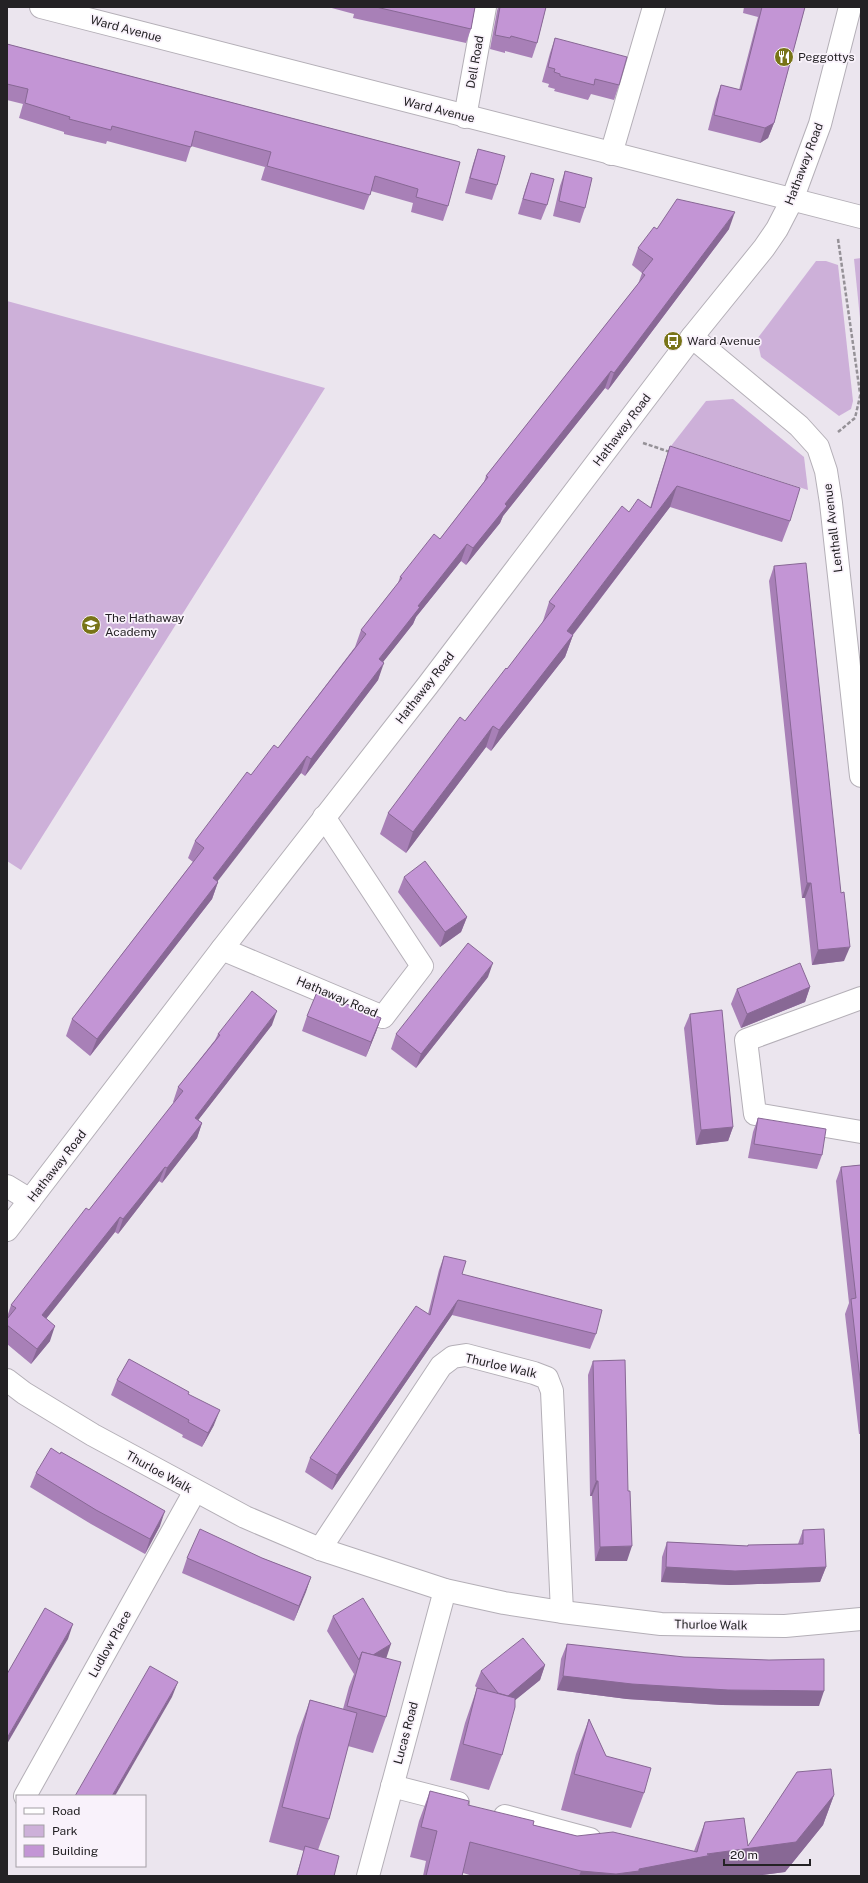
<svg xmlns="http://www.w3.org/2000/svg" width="868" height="1883" viewBox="0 0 868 1883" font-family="'Public Sans',sans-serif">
<rect width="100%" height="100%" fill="#ebe5ee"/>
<!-- green -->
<g fill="#cdb0d9">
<path d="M 861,258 L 861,328 L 854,259 Z"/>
<path d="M 816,261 L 826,261 L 838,265 L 853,401 L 851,409 L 839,416 L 761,357 L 757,339 Z"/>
<path d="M 7,301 L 325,388 L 21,870 L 7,861 Z"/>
<path d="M 733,399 L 804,457 L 808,490 L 671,446 L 706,401 Z"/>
</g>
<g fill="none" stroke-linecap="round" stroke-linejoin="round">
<defs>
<g id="minor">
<path d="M 41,7 L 861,217"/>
<path d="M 465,117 L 485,7"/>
<path d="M 611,154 L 654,7"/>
<path d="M 692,337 L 799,426 L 818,447 L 826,471 L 831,503 L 861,776"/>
<path d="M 222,949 L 383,1017 L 422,966 L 324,817"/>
<path d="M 861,998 L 746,1040 L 755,1114 L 861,1132"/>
<path d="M 7,1186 L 30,1200"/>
<path d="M 7,1230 L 222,949 L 428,685 L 692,337 L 764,248 L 777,229 L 792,200 L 820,124 L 850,7"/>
<path d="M 7,1380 L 24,1393 L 93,1435 L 245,1517 L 320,1549 L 445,1590 L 504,1603 L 562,1612 L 661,1624 L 785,1626 L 861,1619"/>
<path d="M 320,1549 L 441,1366 L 453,1357 L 466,1355 L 534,1373 L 547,1378 L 552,1391 L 562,1612"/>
<path d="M 392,1786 L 458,1803"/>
<path d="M 25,1796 L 195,1491"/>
<path d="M 505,1816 L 590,1839"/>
<path d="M 368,1876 L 445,1590"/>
</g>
</defs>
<!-- minor casing -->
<use href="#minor" stroke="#b4afb7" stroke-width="24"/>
<!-- path -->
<g stroke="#959197" stroke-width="2.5" stroke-dasharray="4 2" stroke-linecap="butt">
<path d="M 838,239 L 860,393"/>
<path d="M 838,432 L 855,418 L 861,392"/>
<path d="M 643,443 L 670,452"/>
</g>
<!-- minor -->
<use href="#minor" stroke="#fff" stroke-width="22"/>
</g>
<!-- wall -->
<g fill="#a880b7">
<path d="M 328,7 L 475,7 L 471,29 L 466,43 L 353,18 L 354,14 Z"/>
<path d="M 498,7 L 546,7 L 537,43 L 532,58 L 505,51 L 505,53 L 490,49 L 497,11 Z"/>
<path d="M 744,7 L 805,7 L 774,123 L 768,138 L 760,143 L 708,130 L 716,99 L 721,85 L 739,90 L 758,17 L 743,13 Z"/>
<path d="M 555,38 L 619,85 L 614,100 L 591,94 L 588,100 L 554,91 L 555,89 L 548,87 L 549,84 L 542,82 L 550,53 Z"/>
<path d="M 7,44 L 460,162 L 448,206 L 443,221 L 411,212 L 413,203 L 371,191 L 364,210 L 261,180 L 265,167 L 191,146 L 186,162 L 107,141 L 106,144 L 64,134 L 64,132 L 19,118 L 23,104 L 7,100 Z"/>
<path d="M 478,149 L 497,185 L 492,200 L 465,193 L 473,164 Z"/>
<path d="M 565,171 L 585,208 L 580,223 L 553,216 L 560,186 Z"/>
<path d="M 531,173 L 547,205 L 541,220 L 518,214 L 526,187 Z"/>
<path d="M 657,229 L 729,229 L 608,390 L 605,388 L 503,516 L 500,523 L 466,565 L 461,561 L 416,617 L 413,624 L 383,662 L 378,680 L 305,776 L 301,773 L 252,835 L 217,881 L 218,882 L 212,899 L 90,1056 L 66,1036 L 72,1019 L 193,862 L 188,858 L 195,841 L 251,775 L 278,748 L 355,647 L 361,630 L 398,583 L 400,577 L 440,539 L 484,482 L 486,476 L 638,284 L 642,273 L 632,265 L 638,248 Z"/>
<path d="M 670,446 L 790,521 L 782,542 L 670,507 L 573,635 L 565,657 L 491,751 L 486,747 L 406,853 L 380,834 L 388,813 L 465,721 L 507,669 L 542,624 L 549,602 L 629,512 L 650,508 L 663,467 Z"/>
<path d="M 774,566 L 844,961 L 812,965 L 805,898 L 802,898 L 769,581 Z"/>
<path d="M 404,877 L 467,917 L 461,932 L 440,947 L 398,892 Z"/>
<path d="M 488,977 L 416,1068 L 391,1049 L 396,1034 Z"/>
<path d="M 810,987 L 805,1002 L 741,1028 L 731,1004 L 737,989 Z"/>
<path d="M 690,1014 L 733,1127 L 728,1141 L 696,1145 L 684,1028 Z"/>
<path d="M 307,1016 L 381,1018 L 376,1032 L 366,1057 L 302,1031 Z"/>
<path d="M 272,1025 L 198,1120 L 202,1123 L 197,1138 L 162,1183 L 159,1181 L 118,1234 L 115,1232 L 46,1319 L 50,1341 L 31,1364 L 7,1344 L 7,1317 L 11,1305 L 89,1210 L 174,1103 L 173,1102 L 178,1087 L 215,1040 L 218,1034 Z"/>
<path d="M 758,1118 L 822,1155 L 817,1169 L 748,1158 L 753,1132 Z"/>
<path d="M 861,1165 L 861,1434 L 859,1434 L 845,1314 L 849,1303 L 836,1181 L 841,1167 Z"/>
<path d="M 444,1256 L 462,1274 L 596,1334 L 590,1349 L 452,1315 L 332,1490 L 305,1472 L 310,1458 L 428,1314 L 439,1270 Z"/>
<path d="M 593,1361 L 627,1561 L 595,1561 L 592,1496 L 590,1496 L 588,1375 Z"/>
<path d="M 117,1380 L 188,1395 L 214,1425 L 202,1447 L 182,1437 L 183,1435 L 111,1395 Z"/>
<path d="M 36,1473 L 160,1526 L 145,1554 L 91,1524 L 30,1487 Z"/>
<path d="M 803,1530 L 826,1567 L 820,1582 L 730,1585 L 661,1582 L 662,1557 L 667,1542 L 747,1546 L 748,1545 L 798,1544 Z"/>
<path d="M 187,1558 L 262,1558 L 311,1577 L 294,1621 L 182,1573 Z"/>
<path d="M 333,1616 L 386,1658 L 386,1717 L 373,1753 L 348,1746 L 329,1819 L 318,1850 L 334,1876 L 296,1876 L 304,1851 L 269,1842 L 297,1736 L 310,1700 L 343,1709 L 349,1687 L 354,1674 L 327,1631 Z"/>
<path d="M 567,1644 L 819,1706 L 722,1705 L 627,1699 L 557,1690 L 561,1659 Z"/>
<path d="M 545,1665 L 540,1680 L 515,1700 L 502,1755 L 489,1790 L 450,1780 L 465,1723 L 477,1688 L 475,1686 L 481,1671 Z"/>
<path d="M 589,1719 L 606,1756 L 644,1793 L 631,1828 L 561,1810 L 576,1754 Z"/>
<path d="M 430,1791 L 468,1805 L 533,1825 L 577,1836 L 694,1851 L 705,1822 L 748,1846 L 834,1795 L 823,1825 L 785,1872 L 755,1876 L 473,1876 L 463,1873 L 462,1876 L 423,1876 L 426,1861 L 410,1857 L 419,1821 Z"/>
</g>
<!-- shaded-wall -->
<g fill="#886895">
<path d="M 774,123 L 768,138 L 760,143 L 765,128 Z"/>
<path d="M 735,212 L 729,229 L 608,390 L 614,373 Z"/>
<path d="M 611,371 L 605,388 L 503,516 L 500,523 L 466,565 L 473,548 L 505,504 Z"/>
<path d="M 677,486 L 670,507 L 571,637 L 573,635 L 565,657 L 491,751 L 499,730 L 567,631 Z"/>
<path d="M 467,544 L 461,561 L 416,617 L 413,624 L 372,676 L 379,659 L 418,606 Z"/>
<path d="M 384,663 L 378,680 L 305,776 L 311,759 Z"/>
<path d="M 493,726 L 486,747 L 406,853 L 413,832 Z"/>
<path d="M 307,756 L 301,773 L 207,895 L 213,878 Z"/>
<path d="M 218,882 L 212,899 L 90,1056 L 97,1039 Z"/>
<path d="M 807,883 L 811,883 L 805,898 L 802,898 Z"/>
<path d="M 467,917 L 461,932 L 440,947 L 445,932 Z"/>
<path d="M 850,947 L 844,961 L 812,965 L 818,950 Z"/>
<path d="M 493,963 L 488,977 L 416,1068 L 421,1054 Z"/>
<path d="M 810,987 L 805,1002 L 741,1028 L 747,1014 Z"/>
<path d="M 277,1011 L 272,1025 L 189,1132 L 195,1118 Z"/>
<path d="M 381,1018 L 376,1032 L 366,1057 L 371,1042 Z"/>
<path d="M 202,1123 L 197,1138 L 162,1183 L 167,1168 Z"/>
<path d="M 733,1127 L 728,1141 L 696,1145 L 701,1130 Z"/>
<path d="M 165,1167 L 159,1181 L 118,1234 L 123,1219 Z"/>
<path d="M 120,1217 L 115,1232 L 37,1330 L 42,1315 Z"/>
<path d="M 458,1300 L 452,1315 L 332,1490 L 337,1475 Z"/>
<path d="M 55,1326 L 50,1341 L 31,1364 L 37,1349 Z"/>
<path d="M 220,1410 L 214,1425 L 202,1447 L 208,1433 Z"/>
<path d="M 596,1481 L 598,1481 L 592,1496 L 590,1496 Z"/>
<path d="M 165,1511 L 160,1526 L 145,1554 L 150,1539 Z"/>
<path d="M 632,1546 L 627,1561 L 595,1561 L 600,1547 Z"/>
<path d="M 666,1567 L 826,1567 L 820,1582 L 730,1585 L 661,1582 Z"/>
<path d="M 311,1577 L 306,1592 L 294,1621 L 299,1606 Z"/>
<path d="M 73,1624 L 68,1639 L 7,1744 L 7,1738 Z"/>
<path d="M 391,1644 L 386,1659 L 361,1662 Z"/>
<path d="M 545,1665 L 540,1680 L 498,1714 L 503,1699 Z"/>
<path d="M 563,1676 L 824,1691 L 819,1706 L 722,1705 L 627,1699 L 557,1690 Z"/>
<path d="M 178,1682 L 172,1697 L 115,1796 L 112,1796 Z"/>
<path d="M 834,1795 L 823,1825 L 785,1872 L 755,1876 L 579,1876 L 581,1871 L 639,1869 L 707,1854 L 796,1842 Z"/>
</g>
<!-- building -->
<g fill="#c395d5" stroke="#886895">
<path d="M 376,7 L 475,7 L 471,29 Z"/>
<path d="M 500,7 L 546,7 L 537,43 L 511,36 L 510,38 L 495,35 Z"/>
<path d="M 762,7 L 805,7 L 774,123 L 765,128 L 714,115 L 721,85 L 741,90 Z"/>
<path d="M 555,38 L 627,57 L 619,85 L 595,79 L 594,85 L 560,76 L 560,74 L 554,72 L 555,69 L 548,67 Z"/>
<path d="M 7,44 L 460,162 L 448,206 L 416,197 L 418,189 L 375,176 L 370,195 L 267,166 L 271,152 L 195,131 L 191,147 L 112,126 L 111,130 L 69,119 L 70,117 L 25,103 L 28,89 L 7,84 Z"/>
<path d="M 478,149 L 505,156 L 497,185 L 470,178 Z"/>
<path d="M 565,171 L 592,178 L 585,208 L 559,201 Z"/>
<path d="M 531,173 L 554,179 L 547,205 L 523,199 Z"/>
<path d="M 677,199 L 735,212 L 614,373 L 611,371 L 505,504 L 507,506 L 473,548 L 467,544 L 418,606 L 420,607 L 379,659 L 384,663 L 311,759 L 307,756 L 259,818 L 213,878 L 218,882 L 97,1039 L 72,1019 L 204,848 L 195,841 L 247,772 L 251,775 L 274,745 L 278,748 L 366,634 L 361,630 L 402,578 L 400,577 L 434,534 L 440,539 L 488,477 L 486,476 L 645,275 L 642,273 L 653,259 L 638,248 L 654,227 L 657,229 Z"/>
<path d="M 670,446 L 800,488 L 790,521 L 677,486 L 567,631 L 573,635 L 499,730 L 493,726 L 413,832 L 388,813 L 460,717 L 465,721 L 506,668 L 507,669 L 555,606 L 549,602 L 622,506 L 629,512 L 638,499 L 651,508 Z"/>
<path d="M 806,563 L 841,893 L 844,892 L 850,947 L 818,950 L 811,883 L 807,883 L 774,566 Z"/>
<path d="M 425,861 L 467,917 L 445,932 L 404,877 Z"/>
<path d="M 468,943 L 493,963 L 421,1054 L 396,1034 Z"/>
<path d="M 800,963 L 810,987 L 747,1014 L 737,989 Z"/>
<path d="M 252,991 L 277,1011 L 195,1118 L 202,1123 L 167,1168 L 165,1167 L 123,1219 L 120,1217 L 42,1315 L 55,1326 L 37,1349 L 7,1325 L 7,1319 L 16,1308 L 11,1305 L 86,1208 L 89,1210 L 183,1091 L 178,1087 L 220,1035 L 218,1034 Z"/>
<path d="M 317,992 L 381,1018 L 371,1042 L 307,1016 Z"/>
<path d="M 722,1010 L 733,1127 L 701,1130 L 690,1014 Z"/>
<path d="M 758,1118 L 826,1129 L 822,1155 L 754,1144 Z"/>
<path d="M 861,1165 L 861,1388 L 851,1299 L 856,1298 L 841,1167 Z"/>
<path d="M 444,1256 L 466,1261 L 462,1274 L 602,1310 L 596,1334 L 458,1300 L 337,1475 L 310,1458 L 416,1306 L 430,1315 Z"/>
<path d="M 129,1359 L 189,1392 L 188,1394 L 220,1410 L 208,1433 L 188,1422 L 189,1420 L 117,1380 Z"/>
<path d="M 625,1360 L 628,1491 L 630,1491 L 632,1546 L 600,1547 L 598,1481 L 596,1481 L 593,1361 Z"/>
<path d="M 51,1448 L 60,1454 L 61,1452 L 165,1511 L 150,1539 L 96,1510 L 36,1473 Z"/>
<path d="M 200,1529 L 262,1558 L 311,1577 L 299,1606 L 187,1558 Z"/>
<path d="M 824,1529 L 826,1567 L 735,1571 L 666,1567 L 667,1542 L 748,1546 L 748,1545 L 803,1544 L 803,1530 Z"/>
<path d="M 363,1598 L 391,1644 L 373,1655 L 362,1652 L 359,1660 L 333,1616 Z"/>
<path d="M 45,1608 L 73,1624 L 7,1738 L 7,1674 Z"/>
<path d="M 523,1638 L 545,1665 L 508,1696 L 498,1693 L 481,1671 Z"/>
<path d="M 567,1644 L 684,1657 L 769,1660 L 824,1659 L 824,1691 L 728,1690 L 632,1684 L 563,1676 Z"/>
<path d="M 362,1652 L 401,1662 L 386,1717 L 347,1706 Z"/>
<path d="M 150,1666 L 178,1682 L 112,1796 L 75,1796 Z"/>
<path d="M 477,1688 L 515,1698 L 515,1707 L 502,1755 L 463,1744 Z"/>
<path d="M 310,1700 L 357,1713 L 329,1819 L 282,1807 Z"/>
<path d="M 589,1719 L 606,1756 L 651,1768 L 644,1793 L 574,1774 Z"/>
<path d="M 831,1769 L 834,1795 L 796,1842 L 707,1854 L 712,1855 L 639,1869 L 639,1871 L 616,1874 L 581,1871 L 470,1842 L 462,1876 L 426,1876 L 437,1831 L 421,1827 L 430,1791 L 469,1801 L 468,1805 L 534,1821 L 533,1825 L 577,1836 L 613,1832 L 697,1852 L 705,1822 L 744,1818 L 748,1846 L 797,1772 Z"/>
<path d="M 305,1846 L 339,1856 L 334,1876 L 297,1876 Z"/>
</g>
<!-- icons -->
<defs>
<symbol id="restaurant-disc" viewBox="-11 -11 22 22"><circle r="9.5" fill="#787417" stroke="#f9f2fb"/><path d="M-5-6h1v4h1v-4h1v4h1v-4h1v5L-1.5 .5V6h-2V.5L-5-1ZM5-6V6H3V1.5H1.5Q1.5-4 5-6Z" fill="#fff"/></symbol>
<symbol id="bus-disc" viewBox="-11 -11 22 22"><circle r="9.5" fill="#787417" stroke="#f9f2fb"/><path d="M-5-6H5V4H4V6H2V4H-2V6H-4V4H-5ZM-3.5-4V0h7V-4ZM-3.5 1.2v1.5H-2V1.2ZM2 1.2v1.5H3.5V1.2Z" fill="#fff"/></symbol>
<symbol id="school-disc" viewBox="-11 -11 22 22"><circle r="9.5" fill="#787417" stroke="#f9f2fb"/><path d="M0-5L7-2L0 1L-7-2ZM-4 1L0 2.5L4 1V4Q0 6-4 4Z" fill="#fff"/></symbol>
</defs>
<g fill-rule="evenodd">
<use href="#restaurant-disc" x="773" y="46" width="22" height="22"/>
<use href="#bus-disc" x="662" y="330" width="22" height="22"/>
<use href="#school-disc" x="80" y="614" width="22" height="22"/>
</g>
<g text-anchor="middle" stroke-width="3.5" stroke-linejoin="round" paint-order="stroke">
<!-- street labels -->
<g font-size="12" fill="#242225" stroke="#f9f2fb">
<text transform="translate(126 29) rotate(15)" y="4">Ward Avenue</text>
<text transform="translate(475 62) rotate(-80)" y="4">Dell Road</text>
<text transform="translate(439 110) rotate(14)" y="4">Ward Avenue</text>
<text transform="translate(804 164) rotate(-69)" y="4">Hathaway Road</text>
<text transform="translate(622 430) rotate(-53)" y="4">Hathaway Road</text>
<text transform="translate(833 528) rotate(-97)" y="4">Lenthall Avenue</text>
<text transform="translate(425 688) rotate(-52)" y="4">Hathaway Road</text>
<text transform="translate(337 997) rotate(23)" y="4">Hathaway Road</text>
<text transform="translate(57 1166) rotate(-52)" y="4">Hathaway Road</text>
<text transform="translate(501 1366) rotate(13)" y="4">Thurloe Walk</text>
<text transform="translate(159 1472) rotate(29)" y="4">Thurloe Walk</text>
<text transform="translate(711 1625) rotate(1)" y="4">Thurloe Walk</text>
<text transform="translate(110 1644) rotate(-61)" y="4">Ludlow Place</text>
<text transform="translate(406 1733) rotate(-75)" y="4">Lucas Road</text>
</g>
<!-- poi labels -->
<g font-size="12" fill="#242225" stroke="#f9f2fb" text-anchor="start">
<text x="798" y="61">Peggottys</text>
<text x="687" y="345">Ward Avenue</text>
<text x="105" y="622">The Hathaway<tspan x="105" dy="14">Academy</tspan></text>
</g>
</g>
<!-- border -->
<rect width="868" height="1883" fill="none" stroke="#242225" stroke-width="16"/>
<!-- legend -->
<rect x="16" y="1795" width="130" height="72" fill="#f9f2fb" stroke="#a49fa5"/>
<rect x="24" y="1808" width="20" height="6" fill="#ffffff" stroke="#a49fa5"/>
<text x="52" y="1815" font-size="12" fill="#242225">Road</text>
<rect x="24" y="1825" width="20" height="12" fill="#cdb0d9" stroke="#a49fa5"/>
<text x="52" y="1835" font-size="12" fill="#242225">Park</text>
<rect x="24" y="1845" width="20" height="12" fill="#c395d5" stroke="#a49fa5"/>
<text x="52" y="1855" font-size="12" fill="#242225">Building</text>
<!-- scale -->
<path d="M724 1859v6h86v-6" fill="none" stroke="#242225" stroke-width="2"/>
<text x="730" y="1859" font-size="12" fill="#242225" stroke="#f9f2fb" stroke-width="3" paint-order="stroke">20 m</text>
</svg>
